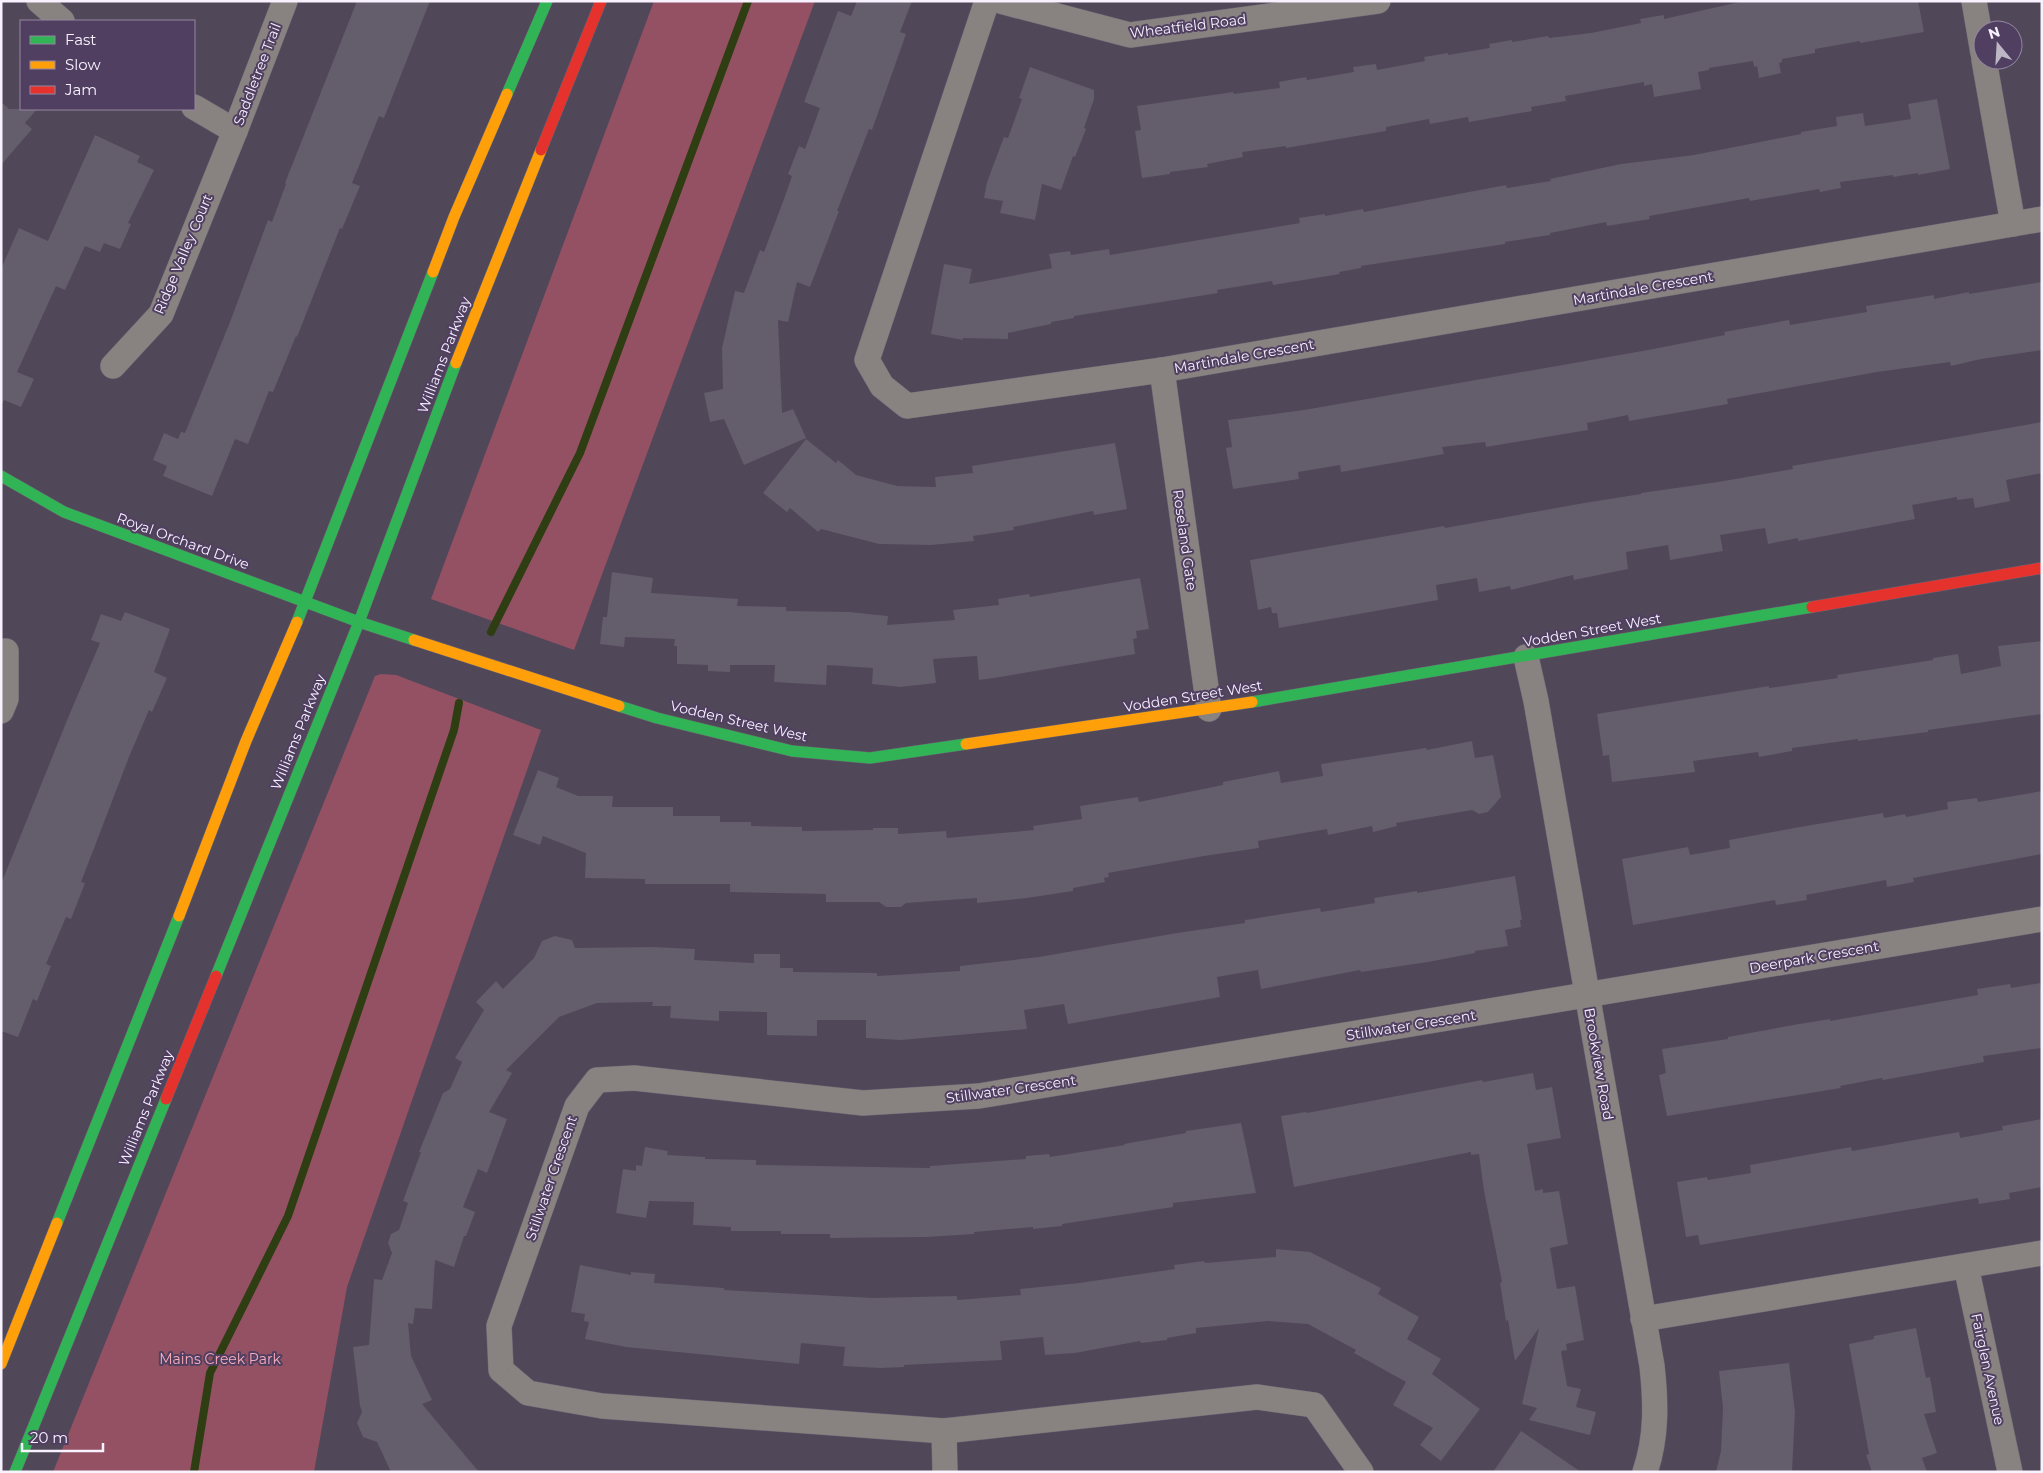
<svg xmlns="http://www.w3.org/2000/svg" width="2043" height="1473" viewBox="0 0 2043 1473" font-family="Montserrat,sans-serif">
<rect width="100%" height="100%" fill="#504759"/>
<!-- green -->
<g fill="#945163">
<path d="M 654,1 L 815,1 L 574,650 L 431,599 Z"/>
<path d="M 381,674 L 396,675 L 541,730 L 347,1287 L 314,1472 L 53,1472 L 375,676 Z"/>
</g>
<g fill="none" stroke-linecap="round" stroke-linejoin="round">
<!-- stream -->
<g stroke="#2f3d12" stroke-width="8">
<path d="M 491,632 L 580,453 L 748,1"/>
<path d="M 194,1472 L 210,1373 L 288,1216 L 454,730 L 459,703"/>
</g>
</g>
<!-- building -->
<g fill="#645d6c">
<path d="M 357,1 L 430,1 L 384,118 L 379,116 L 352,183 L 360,186 L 342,229 L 340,228 L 297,337 L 296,336 L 273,392 L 269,391 L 248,444 L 235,439 L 212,496 L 163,476 L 167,466 L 153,460 L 164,433 L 178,439 L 181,432 L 185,433 L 230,322 L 268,220 L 272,222 L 286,184 L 285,183 Z"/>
<path d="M 857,1 L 912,1 L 900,32 L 906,34 L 872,130 L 869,129 L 837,211 L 839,211 L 810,287 L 797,282 L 788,322 L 778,320 L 782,413 L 793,409 L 806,438 L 744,465 L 724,419 L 710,422 L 704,393 L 723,389 L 722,348 L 735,291 L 744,293 L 760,250 L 764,252 L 784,199 L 792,176 L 788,174 L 799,146 L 805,149 L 820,108 L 804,102 L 838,11 L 851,16 Z"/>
<path d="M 1744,1 L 1918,1 L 1924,32 L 1860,43 L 1860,41 L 1815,49 L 1815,53 L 1782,59 L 1782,62 L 1779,63 L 1781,73 L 1759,78 L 1757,66 L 1754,67 L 1753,61 L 1709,68 L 1709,70 L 1698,72 L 1701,89 L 1654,97 L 1652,84 L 1644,86 L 1644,82 L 1565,96 L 1566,101 L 1531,107 L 1532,111 L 1469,122 L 1468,117 L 1430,124 L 1429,119 L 1386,127 L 1386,131 L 1286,148 L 1286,146 L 1242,152 L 1243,157 L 1207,164 L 1208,167 L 1170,172 L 1170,174 L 1142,178 L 1135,131 L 1141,130 L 1137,106 L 1233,92 L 1234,94 L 1280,88 L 1279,82 L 1306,77 L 1307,80 L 1354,72 L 1353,67 L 1376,64 L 1377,70 L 1425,61 L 1424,57 L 1448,53 L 1448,55 L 1490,48 L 1489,44 L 1512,40 L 1512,42 L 1548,36 L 1549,38 L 1591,33 L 1641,23 L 1640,19 L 1664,15 L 1664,19 Z"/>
<path d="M 1030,67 L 1094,90 L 1094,99 L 1084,128 L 1086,129 L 1075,157 L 1073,156 L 1061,190 L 1042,184 L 1035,220 L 1000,213 L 1003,201 L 984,198 L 987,182 L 1004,137 L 1008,138 L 1022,99 L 1019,98 Z"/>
<path d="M 1937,99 L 1950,169 L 1918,175 L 1918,173 L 1893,177 L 1893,175 L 1840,182 L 1841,188 L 1820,192 L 1819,189 L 1750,201 L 1749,198 L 1649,216 L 1650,219 L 1607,226 L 1606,222 L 1550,233 L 1550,235 L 1505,242 L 1505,244 L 1361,266 L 1361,268 L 1339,272 L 1340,274 L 1273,285 L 1272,281 L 1217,290 L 1218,293 L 1074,316 L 1074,318 L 1051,322 L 1051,324 L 1008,333 L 1008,339 L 963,338 L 963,340 L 931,334 L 944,264 L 972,269 L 969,284 L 1048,269 L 1052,268 L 1049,254 L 1070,251 L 1071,255 L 1109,249 L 1110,255 L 1300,223 L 1299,218 L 1325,214 L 1325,216 L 1363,209 L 1364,212 L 1506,185 L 1507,188 L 1551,181 L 1550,179 L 1621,164 L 1694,155 L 1801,134 L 1801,132 L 1837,126 L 1836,117 L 1863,113 L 1865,126 L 1911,119 L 1908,104 Z"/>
<path d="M 1,102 L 9,109 L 37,109 L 25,123 L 32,129 L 1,165 Z"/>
<path d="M 95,135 L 140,156 L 137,162 L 154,170 L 128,223 L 131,224 L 120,249 L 104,243 L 100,252 L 85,246 L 65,290 L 56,286 L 17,372 L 34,379 L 21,407 L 4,400 L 1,406 L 1,269 L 19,228 L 48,241 Z"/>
<path d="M 2042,282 L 2042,350 L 1981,359 L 1951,366 L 1950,362 L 1877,372 L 1727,399 L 1728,404 L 1629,421 L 1628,415 L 1587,423 L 1588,430 L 1486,447 L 1485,442 L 1442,447 L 1444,454 L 1341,472 L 1340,465 L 1298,472 L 1299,479 L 1233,489 L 1226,448 L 1232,447 L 1228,420 L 1304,410 L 1648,350 L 1725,335 L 1724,332 L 1789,320 L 1790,325 L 1843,316 L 1867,312 L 1866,306 L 1934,295 L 1934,299 L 1969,292 L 1969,294 Z"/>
<path d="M 2042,422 L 2042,473 L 2006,480 L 2010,501 L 1975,508 L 1973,498 L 1957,500 L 1957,497 L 1912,505 L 1915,519 L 1798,541 L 1798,538 L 1768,544 L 1765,528 L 1720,535 L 1723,551 L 1670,560 L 1668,545 L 1626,552 L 1628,569 L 1574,580 L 1573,575 L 1511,590 L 1510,586 L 1479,592 L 1477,578 L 1436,585 L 1438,600 L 1279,628 L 1277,613 L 1272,613 L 1271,607 L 1258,610 L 1250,560 L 1444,526 L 1445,528 L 1584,503 L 1641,494 L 1641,493 L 1718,482 L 1793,469 L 1792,466 Z"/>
<path d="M 806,439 L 836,463 L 838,460 L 856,475 L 897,486 L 936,487 L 935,477 L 973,473 L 972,466 L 1115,443 L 1127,509 L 1094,515 L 1093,511 L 1013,527 L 1014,530 L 973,536 L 974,541 L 931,545 L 879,544 L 821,529 L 818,532 L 790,508 L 787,512 L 763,493 Z"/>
<path d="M 612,572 L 653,578 L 651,593 L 738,599 L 737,606 L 786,607 L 786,611 L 849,612 L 888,616 L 887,625 L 955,620 L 953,610 L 999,605 L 998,599 L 1029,594 L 1030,597 L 1140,578 L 1149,629 L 1136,631 L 1137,638 L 1133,639 L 1135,654 L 994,678 L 979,680 L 977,656 L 933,659 L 936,683 L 900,687 L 872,684 L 873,668 L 827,665 L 826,685 L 774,682 L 775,665 L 730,665 L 730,672 L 708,671 L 708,665 L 677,664 L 677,646 L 674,646 L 675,639 L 625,637 L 624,647 L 600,644 L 603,617 L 607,617 Z"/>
<path d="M 125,612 L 170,629 L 154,672 L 167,678 L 152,712 L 149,710 L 129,757 L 81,882 L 85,883 L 71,919 L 66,917 L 46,964 L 51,966 L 37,1001 L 33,999 L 18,1037 L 1,1031 L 1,884 L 70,713 L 100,643 L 91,640 L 101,614 L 121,621 Z"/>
<path d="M 2042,641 L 2042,714 L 1928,730 L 1928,732 L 1858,741 L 1858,739 L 1792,748 L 1792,751 L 1759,757 L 1758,752 L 1693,761 L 1695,772 L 1612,782 L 1609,755 L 1603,756 L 1597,714 L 1769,686 L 1769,688 L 1838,678 L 1837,675 L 1933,660 L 1933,658 L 1958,654 L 1961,674 L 2001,666 L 1998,646 Z"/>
<path d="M 1472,741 L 1475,758 L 1493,755 L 1501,797 L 1488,812 L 1479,814 L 1472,810 L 1396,823 L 1397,826 L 1373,832 L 1372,826 L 1328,835 L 1327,829 L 1258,841 L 1259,848 L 1204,856 L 1108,873 L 1109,877 L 1104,878 L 1105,882 L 1073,888 L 1073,891 L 1027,898 L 977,903 L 977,898 L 906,903 L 901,907 L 886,907 L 879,902 L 826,902 L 826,894 L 730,892 L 730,884 L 645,884 L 645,879 L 585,878 L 586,853 L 543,836 L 540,845 L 513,835 L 538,770 L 559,778 L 556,787 L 578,796 L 613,796 L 612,807 L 673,807 L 673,816 L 720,816 L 720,822 L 751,822 L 751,826 L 802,827 L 802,831 L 873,830 L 873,828 L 898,828 L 898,834 L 946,831 L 947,838 L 1034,830 L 1033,826 L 1082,819 L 1080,806 L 1138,797 L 1139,802 L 1223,785 L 1223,782 L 1279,771 L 1281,783 L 1323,776 L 1321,764 L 1426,748 L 1427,750 Z"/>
<path d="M 2042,791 L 2042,854 L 1913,878 L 1914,882 L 1887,887 L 1886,880 L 1806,895 L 1807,900 L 1776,905 L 1775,900 L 1633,925 L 1622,859 L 1688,847 L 1690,855 L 1730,848 L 1729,840 L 1800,827 L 1883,813 L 1884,818 L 1905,814 L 1906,817 L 1948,809 L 1947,802 L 1977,798 L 1978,802 Z"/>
<path d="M 1515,876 L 1522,920 L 1520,920 L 1521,927 L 1505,930 L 1508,946 L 1475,951 L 1475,953 L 1428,962 L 1361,972 L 1360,970 L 1261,989 L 1258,970 L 1217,977 L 1220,997 L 1068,1024 L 1064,1004 L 1024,1010 L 1027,1029 L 901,1040 L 866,1038 L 866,1020 L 817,1020 L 817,1036 L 767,1035 L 767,1012 L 719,1011 L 719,1021 L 670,1018 L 671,1006 L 652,1006 L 653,1002 L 597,1003 L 559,1017 L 506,1070 L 512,1073 L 489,1112 L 507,1119 L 487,1173 L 478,1169 L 463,1207 L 475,1212 L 466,1236 L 464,1236 L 454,1267 L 435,1260 L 432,1309 L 415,1308 L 413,1324 L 408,1323 L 411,1356 L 432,1400 L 422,1404 L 479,1472 L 391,1472 L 377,1442 L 363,1437 L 357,1423 L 362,1412 L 360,1406 L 353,1347 L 369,1345 L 374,1279 L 382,1280 L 392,1253 L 388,1243 L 391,1234 L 399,1230 L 408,1203 L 403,1201 L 421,1152 L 419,1152 L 443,1093 L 450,1089 L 462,1062 L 455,1058 L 484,1010 L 476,1002 L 496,981 L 503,989 L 534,958 L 542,941 L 555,936 L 572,940 L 575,948 L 652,947 L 695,949 L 694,960 L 754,963 L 754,954 L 780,954 L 780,968 L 793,968 L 793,972 L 877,973 L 877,976 L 960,971 L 960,966 L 1039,957 L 1177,933 L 1245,923 L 1245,920 L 1320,908 L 1321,912 L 1375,903 L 1374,898 L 1417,891 L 1417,893 Z"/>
<path d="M 2040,983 L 2042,998 L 2042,1048 L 1983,1056 L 1984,1062 L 1883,1080 L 1882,1078 L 1840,1086 L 1841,1088 L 1667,1116 L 1659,1075 L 1666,1073 L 1662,1049 L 1728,1039 L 1728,1037 L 1799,1024 L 1830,1019 L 1830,1021 L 1978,995 L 1977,989 L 2010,984 L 2011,988 Z"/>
<path d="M 1533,1073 L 1536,1090 L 1552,1087 L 1561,1138 L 1527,1144 L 1535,1191 L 1543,1189 L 1543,1193 L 1559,1191 L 1568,1244 L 1550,1248 L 1557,1289 L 1575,1286 L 1584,1340 L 1566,1344 L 1567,1350 L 1561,1351 L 1567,1386 L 1581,1389 L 1576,1407 L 1596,1412 L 1590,1435 L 1529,1420 L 1537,1408 L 1522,1404 L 1539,1328 L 1515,1361 L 1508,1320 L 1506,1321 L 1500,1283 L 1502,1282 L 1484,1191 L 1479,1154 L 1471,1155 L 1471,1152 L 1294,1187 L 1281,1116 L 1306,1112 L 1307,1113 L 1482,1080 L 1483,1082 Z"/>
<path d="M 2042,1119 L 2042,1187 L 2009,1193 L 2010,1199 L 1979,1204 L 1978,1198 L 1700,1245 L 1698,1235 L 1686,1237 L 1677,1182 L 1707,1177 L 1708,1180 L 1751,1173 L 1750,1165 L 1851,1147 L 1852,1151 L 1959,1132 L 1960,1138 L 2003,1130 L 2002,1126 Z"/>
<path d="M 1241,1123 L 1256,1193 L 1173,1203 L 1173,1207 L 1062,1224 L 1062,1226 L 1033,1229 L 1033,1227 L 974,1232 L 974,1234 L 927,1237 L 830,1238 L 830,1234 L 781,1234 L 781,1231 L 731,1231 L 731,1227 L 693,1225 L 694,1202 L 649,1201 L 646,1218 L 616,1213 L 623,1169 L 636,1171 L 636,1165 L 642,1166 L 645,1147 L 668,1151 L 667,1155 L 705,1157 L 705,1159 L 756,1160 L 756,1165 L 930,1168 L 930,1166 L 1026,1159 L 1026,1156 L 1049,1154 L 1050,1157 L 1125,1145 L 1124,1144 L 1186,1133 L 1186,1131 Z"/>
<path d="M 1276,1249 L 1310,1252 L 1381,1288 L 1378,1294 L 1419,1317 L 1407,1339 L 1441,1359 L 1432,1374 L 1480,1409 L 1441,1461 L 1420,1445 L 1433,1428 L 1393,1405 L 1406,1382 L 1354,1353 L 1356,1350 L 1308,1324 L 1268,1321 L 1196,1328 L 1196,1333 L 1167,1338 L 1167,1340 L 1141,1343 L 1140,1341 L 1075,1353 L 1045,1355 L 1043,1337 L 1000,1341 L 1002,1360 L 904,1365 L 904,1367 L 880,1368 L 843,1366 L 845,1347 L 801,1343 L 799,1364 L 626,1347 L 585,1339 L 589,1322 L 584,1321 L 585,1314 L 571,1312 L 580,1265 L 631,1275 L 631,1272 L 655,1274 L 654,1283 L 724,1288 L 724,1290 L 873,1298 L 957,1296 L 957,1300 L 1021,1295 L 1020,1289 L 1079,1283 L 1175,1269 L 1174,1265 L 1204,1261 L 1205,1263 L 1276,1257 Z"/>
<path d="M 1916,1328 L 1926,1378 L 1930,1377 L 1936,1412 L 1924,1414 L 1937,1453 L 1922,1458 L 1927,1472 L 1872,1472 L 1866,1455 L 1869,1454 L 1849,1344 L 1874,1339 L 1874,1336 Z"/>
<path d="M 1789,1363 L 1795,1412 L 1792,1472 L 1716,1472 L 1721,1451 L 1723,1408 L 1719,1371 Z"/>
<path d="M 1521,1431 L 1581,1472 L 1493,1472 Z"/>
</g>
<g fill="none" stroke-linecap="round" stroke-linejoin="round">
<defs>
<g id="street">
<path d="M 39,1 L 62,21"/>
<path d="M 987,1 L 867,360 L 882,386 L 907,406 L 1162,370 L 2042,219"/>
<path d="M 1000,1 L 1130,35 L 1378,1"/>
<path d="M 1974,1 L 1983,53"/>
<path d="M 1984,60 L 2013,224"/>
<path d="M 194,107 L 235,131"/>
<path d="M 113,366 L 161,314 L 235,131 L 285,1"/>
<path d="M 1162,370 L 1209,709"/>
<path d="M 1526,657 L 1536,701 L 1652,1366 C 1656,1402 1657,1437 1645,1472"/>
<path d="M 1,711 L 6,699 L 6,651"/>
<path d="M 1966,1266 L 2010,1472"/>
<path d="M 1643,1319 L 2042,1253"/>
<path d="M 944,1431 L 945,1472"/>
<path d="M 1361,1472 L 1314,1405 L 1257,1397 L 944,1431 L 602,1406 L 528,1393 L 501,1370 L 499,1326 L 577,1106 L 597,1080 L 634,1078 L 863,1103 L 979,1096 L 2042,919"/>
</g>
<g id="fast">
<path d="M 507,94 L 547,1"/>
<path d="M 1,476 L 64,512 L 359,622 L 414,640"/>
<path d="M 297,622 L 433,272"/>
<path d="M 1252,702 L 1812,607"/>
<path d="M 619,706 L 657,718 L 792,751 L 870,758 L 966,744"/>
<path d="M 216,976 L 359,622 L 456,363"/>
<path d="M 57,1223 L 179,916"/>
<path d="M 15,1472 L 166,1099"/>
</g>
<g id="slow">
<path d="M 433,272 L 454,217 L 507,94"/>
<path d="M 456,363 L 541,150"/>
<path d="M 414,640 L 619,706"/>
<path d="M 966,744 L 1252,702"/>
<path d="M 179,916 L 246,741 L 297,622"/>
<path d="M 1,1364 L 57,1223"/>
</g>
<g id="jam">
<path d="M 541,150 L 601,1"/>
<path d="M 1812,607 L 2042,568"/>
<path d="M 166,1099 L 216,976"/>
</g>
</defs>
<!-- street casing -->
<use href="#street" stroke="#6b6472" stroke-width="26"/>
<!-- fast casing -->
<use href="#fast" stroke="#6b6472" stroke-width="12"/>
<!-- slow casing -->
<use href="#slow" stroke="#6b6472" stroke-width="12"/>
<!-- jam casing -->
<use href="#jam" stroke="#6b6472" stroke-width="12"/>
<!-- street -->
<use href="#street" stroke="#888280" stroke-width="25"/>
<!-- fast -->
<use href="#fast" stroke="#30b455" stroke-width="11"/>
<!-- slow -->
<use href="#slow" stroke="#ff9f0a" stroke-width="11"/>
<!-- jam -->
<use href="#jam" stroke="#e5322d" stroke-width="11"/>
</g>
<g text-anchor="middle" stroke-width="4" stroke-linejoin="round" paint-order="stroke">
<!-- street labels -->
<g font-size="14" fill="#f8f2ff" stroke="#503f61">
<text transform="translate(1188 26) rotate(-7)" y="5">Wheatfield Road</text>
<text transform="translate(257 74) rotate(-69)" y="5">Saddletree Trail</text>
<text transform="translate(183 254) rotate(-67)" y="5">Ridge Valley Court</text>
<text transform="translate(1643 288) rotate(-10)" y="5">Martindale Crescent</text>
<text transform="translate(444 355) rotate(-69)" y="5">Williams Parkway</text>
<text transform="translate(1244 356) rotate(-10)" y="5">Martindale Crescent</text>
<text transform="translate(1185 540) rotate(82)" y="5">Roseland Gate</text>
<text transform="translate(183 541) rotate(20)" y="5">Royal Orchard Drive</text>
<text transform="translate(1592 630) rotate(-10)" y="5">Vodden Street West</text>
<text transform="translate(1193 696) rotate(-9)" y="5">Vodden Street West</text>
<text transform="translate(739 721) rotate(13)" y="5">Vodden Street West</text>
<text transform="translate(298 732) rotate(-68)" y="5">Williams Parkway</text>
<text transform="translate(1814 957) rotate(-10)" y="5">Deerpark Crescent</text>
<text transform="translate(1411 1025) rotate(-9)" y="5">Stillwater Crescent</text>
<text transform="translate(1599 1064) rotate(80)" y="5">Brookview Road</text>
<text transform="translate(1011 1089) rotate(-8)" y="5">Stillwater Crescent</text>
<text transform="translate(146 1108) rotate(-68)" y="5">Williams Parkway</text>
<text transform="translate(551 1178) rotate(-71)" y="5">Stillwater Crescent</text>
<text transform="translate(1988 1369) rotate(78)" y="5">Fairglen Avenue</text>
</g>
<!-- park labels -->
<g font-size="14" fill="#f9acbb" stroke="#503f61">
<text x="220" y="1364">Mains Creek Park</text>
</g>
</g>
<!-- border -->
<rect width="2043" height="1473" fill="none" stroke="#f8f2ff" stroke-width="5"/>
<!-- legend -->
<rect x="20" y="20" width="175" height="90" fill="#503f61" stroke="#9387a0"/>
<rect x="30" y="36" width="25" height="8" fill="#30b455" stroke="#9387a0"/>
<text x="65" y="45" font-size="15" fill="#f8f2ff">Fast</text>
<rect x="30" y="61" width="25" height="8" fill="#ff9f0a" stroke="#9387a0"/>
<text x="65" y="70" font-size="15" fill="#f8f2ff">Slow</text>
<rect x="30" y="86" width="25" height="8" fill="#e5322d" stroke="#9387a0"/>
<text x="65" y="95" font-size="15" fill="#f8f2ff">Jam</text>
<!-- north arrow -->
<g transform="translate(1998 45) rotate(342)"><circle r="24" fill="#503f61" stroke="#9387a0"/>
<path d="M0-4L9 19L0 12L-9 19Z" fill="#bdb6c5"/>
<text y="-8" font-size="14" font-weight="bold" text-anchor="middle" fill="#f8f2ff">N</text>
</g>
<!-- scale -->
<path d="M22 1443v8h81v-8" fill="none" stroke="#f8f2ff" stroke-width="2.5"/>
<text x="30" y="1443" font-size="15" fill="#f8f2ff" stroke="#503f61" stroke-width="4" paint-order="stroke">20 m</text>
</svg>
